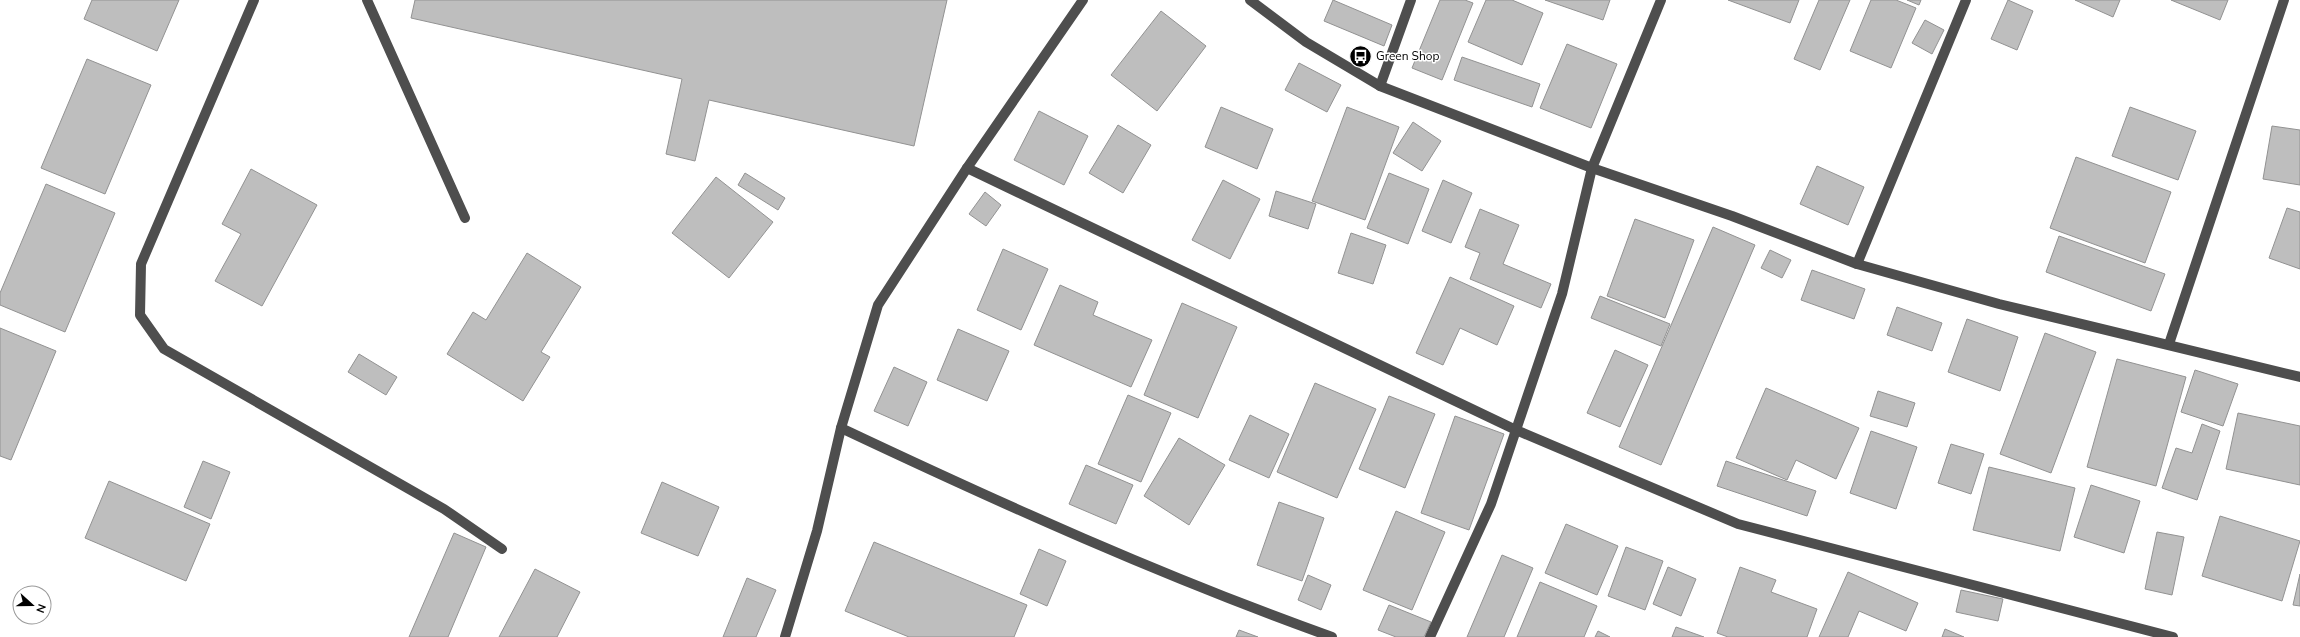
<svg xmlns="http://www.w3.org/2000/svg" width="2300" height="637" viewBox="0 0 2300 637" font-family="'Nunito Sans',sans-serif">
<rect width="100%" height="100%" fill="#fff"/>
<!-- building -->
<g fill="#bebebe" stroke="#929292">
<path d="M 92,0 L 179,0 L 157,51 L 84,19 Z"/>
<path d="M 415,0 L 947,0 L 914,146 L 709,100 L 695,161 L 666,154 L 682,79 L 411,18 Z"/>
<path d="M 1333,0 L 1392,25 L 1384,46 L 1324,21 Z"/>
<path d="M 1440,0 L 1465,0 L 1473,3 L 1442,80 L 1412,68 Z"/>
<path d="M 1486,0 L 1512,0 L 1543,13 L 1522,65 L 1468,42 Z"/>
<path d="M 1545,0 L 1610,0 L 1603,20 Z"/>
<path d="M 1728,0 L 1799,0 L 1790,23 Z"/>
<path d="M 1819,0 L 1850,0 L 1820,70 L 1794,59 Z"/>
<path d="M 1871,0 L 1896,0 L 1916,8 L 1891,68 L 1850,51 Z"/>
<path d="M 1907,0 L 1921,0 L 1919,5 Z"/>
<path d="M 2008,0 L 2033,11 L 2017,50 L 1991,39 Z"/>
<path d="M 2075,0 L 2120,0 L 2113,17 Z"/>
<path d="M 2171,0 L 2228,0 L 2220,20 Z"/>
<path d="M 1161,11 L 1206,46 L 1157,111 L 1111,75 Z"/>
<path d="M 1925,20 L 1944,30 L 1932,54 L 1912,43 Z"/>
<path d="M 1567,44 L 1617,64 L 1591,128 L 1540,108 Z"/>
<path d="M 1462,57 L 1540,84 L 1532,107 L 1454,80 Z"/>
<path d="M 87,59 L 151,85 L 105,194 L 41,168 Z"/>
<path d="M 1299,63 L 1341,85 L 1327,112 L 1285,90 Z"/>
<path d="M 1221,107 L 1273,129 L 1257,169 L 1205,147 Z"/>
<path d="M 1347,107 L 1399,127 L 1365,220 L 1312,201 Z"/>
<path d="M 2130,107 L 2196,131 L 2178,180 L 2112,156 Z"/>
<path d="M 1039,111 L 1088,136 L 1064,185 L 1014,160 Z"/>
<path d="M 1413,122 L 1441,141 L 1422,171 L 1393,153 Z"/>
<path d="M 1118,125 L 1151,145 L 1123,193 L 1089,173 Z"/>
<path d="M 2272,126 L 2300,130 L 2300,185 L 2263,179 Z"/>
<path d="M 2076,157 L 2171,192 L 2145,263 L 2050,228 Z"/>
<path d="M 1817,166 L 1864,187 L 1848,225 L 1800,204 Z"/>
<path d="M 251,169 L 317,205 L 262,306 L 215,281 L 241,234 L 222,224 Z"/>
<path d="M 745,173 L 785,198 L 778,210 L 738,185 Z"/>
<path d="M 1389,173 L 1429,189 L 1408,244 L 1367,228 Z"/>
<path d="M 716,177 L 773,222 L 729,278 L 672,233 Z"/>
<path d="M 1223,180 L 1260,199 L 1230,259 L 1192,240 Z"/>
<path d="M 1443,180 L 1472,193 L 1451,243 L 1422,231 Z"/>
<path d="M 46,184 L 115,213 L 65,332 L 0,305 L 0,293 Z"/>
<path d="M 1276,191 L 1316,204 L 1308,229 L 1269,216 Z"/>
<path d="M 985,192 L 1001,205 L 986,226 L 969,214 Z"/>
<path d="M 2287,208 L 2300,212 L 2300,269 L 2269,258 Z"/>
<path d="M 1480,209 L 1519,225 L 1503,264 L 1551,284 L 1541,308 L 1470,279 L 1480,253 L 1465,247 Z"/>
<path d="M 1635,219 L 1694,240 L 1665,318 L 1607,296 Z"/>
<path d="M 1713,227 L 1755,245 L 1661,465 L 1619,447 Z"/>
<path d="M 1351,233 L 1386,245 L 1373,284 L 1338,273 Z"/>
<path d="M 2059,236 L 2165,274 L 2151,311 L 2046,272 Z"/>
<path d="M 1003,249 L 1048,269 L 1021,330 L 977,310 Z"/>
<path d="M 1770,250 L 1791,260 L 1782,278 L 1761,268 Z"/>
<path d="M 527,253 L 581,287 L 541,352 L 550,357 L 523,401 L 447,354 L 473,312 L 486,320 Z"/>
<path d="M 1812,270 L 1865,289 L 1854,319 L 1801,300 Z"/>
<path d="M 1450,277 L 1514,306 L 1497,345 L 1460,328 L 1443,365 L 1416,353 Z"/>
<path d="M 1060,285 L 1098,302 L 1093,315 L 1152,340 L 1131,387 L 1034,345 Z"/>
<path d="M 1600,296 L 1670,324 L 1661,346 L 1591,318 Z"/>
<path d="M 1182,303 L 1237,327 L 1198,418 L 1144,395 Z"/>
<path d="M 1897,307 L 1942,323 L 1932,351 L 1887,335 Z"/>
<path d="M 1967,319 L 2018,337 L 2000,391 L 1948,372 Z"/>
<path d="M 0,328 L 56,351 L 11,460 L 0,456 Z"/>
<path d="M 958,329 L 1009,351 L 987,401 L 937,380 Z"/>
<path d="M 2045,333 L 2096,352 L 2051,473 L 2000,454 Z"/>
<path d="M 1615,350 L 1648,365 L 1620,427 L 1587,413 Z"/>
<path d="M 359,354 L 397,377 L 386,395 L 348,372 Z"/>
<path d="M 2117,359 L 2186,377 L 2156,486 L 2087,467 Z"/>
<path d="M 894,367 L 927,382 L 908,426 L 874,411 Z"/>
<path d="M 2195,370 L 2238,384 L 2223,426 L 2181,412 Z"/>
<path d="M 1315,383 L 1376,409 L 1337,498 L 1277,472 Z"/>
<path d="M 1766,388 L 1859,428 L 1836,479 L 1796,460 L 1787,480 L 1736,458 Z"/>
<path d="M 1878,391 L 1915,403 L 1907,427 L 1870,416 Z"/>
<path d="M 1128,395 L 1171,413 L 1141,482 L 1098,464 Z"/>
<path d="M 1389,396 L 1435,414 L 1405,488 L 1359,469 Z"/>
<path d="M 2238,413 L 2300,426 L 2300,485 L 2226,469 Z"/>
<path d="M 1250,415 L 1289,434 L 1269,478 L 1229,460 Z"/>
<path d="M 1455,416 L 1504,434 L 1469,530 L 1421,513 Z"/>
<path d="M 2202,424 L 2220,431 L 2197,500 L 2162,488 L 2176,448 L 2192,453 Z"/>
<path d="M 1871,431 L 1917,447 L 1896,509 L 1850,493 Z"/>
<path d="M 1179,438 L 1225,465 L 1189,525 L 1144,496 Z"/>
<path d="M 1951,444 L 1984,454 L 1971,494 L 1938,483 Z"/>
<path d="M 203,461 L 230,472 L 211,519 L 184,507 Z"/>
<path d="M 1726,461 L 1816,491 L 1807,516 L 1717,486 Z"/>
<path d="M 1086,465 L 1133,485 L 1116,524 L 1069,504 Z"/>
<path d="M 1989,467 L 2075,488 L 2060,551 L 1973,530 Z"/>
<path d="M 109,481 L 210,524 L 186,581 L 85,538 Z"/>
<path d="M 662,482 L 719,507 L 698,556 L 641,533 Z"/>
<path d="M 2091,485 L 2140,501 L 2124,553 L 2074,537 Z"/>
<path d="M 1279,502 L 1324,518 L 1302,581 L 1257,565 Z"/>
<path d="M 1396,511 L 1445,532 L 1412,610 L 1363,590 Z"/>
<path d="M 2220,516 L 2300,541 L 2282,601 L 2202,576 Z"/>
<path d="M 1566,524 L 1618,546 L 1597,595 L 1545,573 Z"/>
<path d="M 2157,532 L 2184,537 L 2172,595 L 2145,589 Z"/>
<path d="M 454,533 L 486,547 L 448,637 L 409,637 Z"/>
<path d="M 874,542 L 1027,605 L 1014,637 L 909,637 L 845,611 Z"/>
<path d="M 1626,547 L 1663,561 L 1645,610 L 1608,596 Z"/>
<path d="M 1039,549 L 1066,561 L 1047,606 L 1020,594 Z"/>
<path d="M 1502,555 L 1533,568 L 1504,637 L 1467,637 Z"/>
<path d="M 1668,567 L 1696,579 L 1681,616 L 1653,604 Z"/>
<path d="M 1740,567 L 1776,580 L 1771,592 L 1817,609 L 1807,637 L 1728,637 L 1717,633 Z"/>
<path d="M 535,569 L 580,592 L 557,637 L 499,637 Z"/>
<path d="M 1848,572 L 1918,603 L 1906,631 L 1859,611 L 1848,637 L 1819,637 Z"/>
<path d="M 2300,574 L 2300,606 L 2293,605 Z"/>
<path d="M 1308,575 L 1331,585 L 1321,610 L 1298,600 Z"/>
<path d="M 747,578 L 776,590 L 756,637 L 723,637 Z"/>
<path d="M 1540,582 L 1597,606 L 1584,637 L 1517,637 Z"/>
<path d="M 1961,590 L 2003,599 L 1998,621 L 1956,612 Z"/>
<path d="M 1389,605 L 1431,622 L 1424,637 L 1396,637 L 1378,630 Z"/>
<path d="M 1676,627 L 1704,637 L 1672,637 Z"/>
<path d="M 1945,629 L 1964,637 L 1942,637 Z"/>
<path d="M 1239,630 L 1258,637 L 1236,637 Z"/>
<path d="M 1598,631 L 1610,637 L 1595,637 Z"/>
</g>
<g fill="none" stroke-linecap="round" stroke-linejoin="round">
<!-- minor -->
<g stroke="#4e4e4e" stroke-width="10">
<path d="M 254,0 L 141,264 L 140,315 L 164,349 L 444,509 L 502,549"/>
<path d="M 367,0 L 465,218"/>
<path d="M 1250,0 L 1306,42 L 1380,86 L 1592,168 L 1732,216 L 1857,264 L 1999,304 L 2300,377"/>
<path d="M 1380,86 L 1411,0"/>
<path d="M 967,168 L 1516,430 L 1738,524 L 2173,637"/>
<path d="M 1857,264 L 1966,0"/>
<path d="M 2169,344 L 2284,0"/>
<path d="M 841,428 C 1002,504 1164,577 1332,637"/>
<path d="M 785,637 L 817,531 L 841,428 L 878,305 L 967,168 L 1083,0"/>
<path d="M 1430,637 L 1491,504 L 1562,294 L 1592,168 L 1661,0"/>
</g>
</g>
<!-- icons -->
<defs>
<symbol id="bus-disc" viewBox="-11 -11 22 22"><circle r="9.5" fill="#000" stroke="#fff"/><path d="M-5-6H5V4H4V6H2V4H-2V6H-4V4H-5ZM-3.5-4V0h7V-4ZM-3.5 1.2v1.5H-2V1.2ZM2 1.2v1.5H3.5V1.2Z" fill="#fff"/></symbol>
</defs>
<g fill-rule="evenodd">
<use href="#bus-disc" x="1348" y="44" width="25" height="25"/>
</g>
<g text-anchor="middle" stroke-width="3" stroke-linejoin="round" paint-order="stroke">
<!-- poi labels -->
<g font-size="12" fill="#000" stroke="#fff" text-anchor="start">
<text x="1376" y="60">Green Shop</text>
</g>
</g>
<!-- north arrow -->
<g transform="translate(32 605) rotate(111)"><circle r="19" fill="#ffffff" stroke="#999999"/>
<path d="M0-3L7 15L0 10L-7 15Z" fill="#000000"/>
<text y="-6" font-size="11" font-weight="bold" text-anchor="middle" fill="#000000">N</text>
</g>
</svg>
